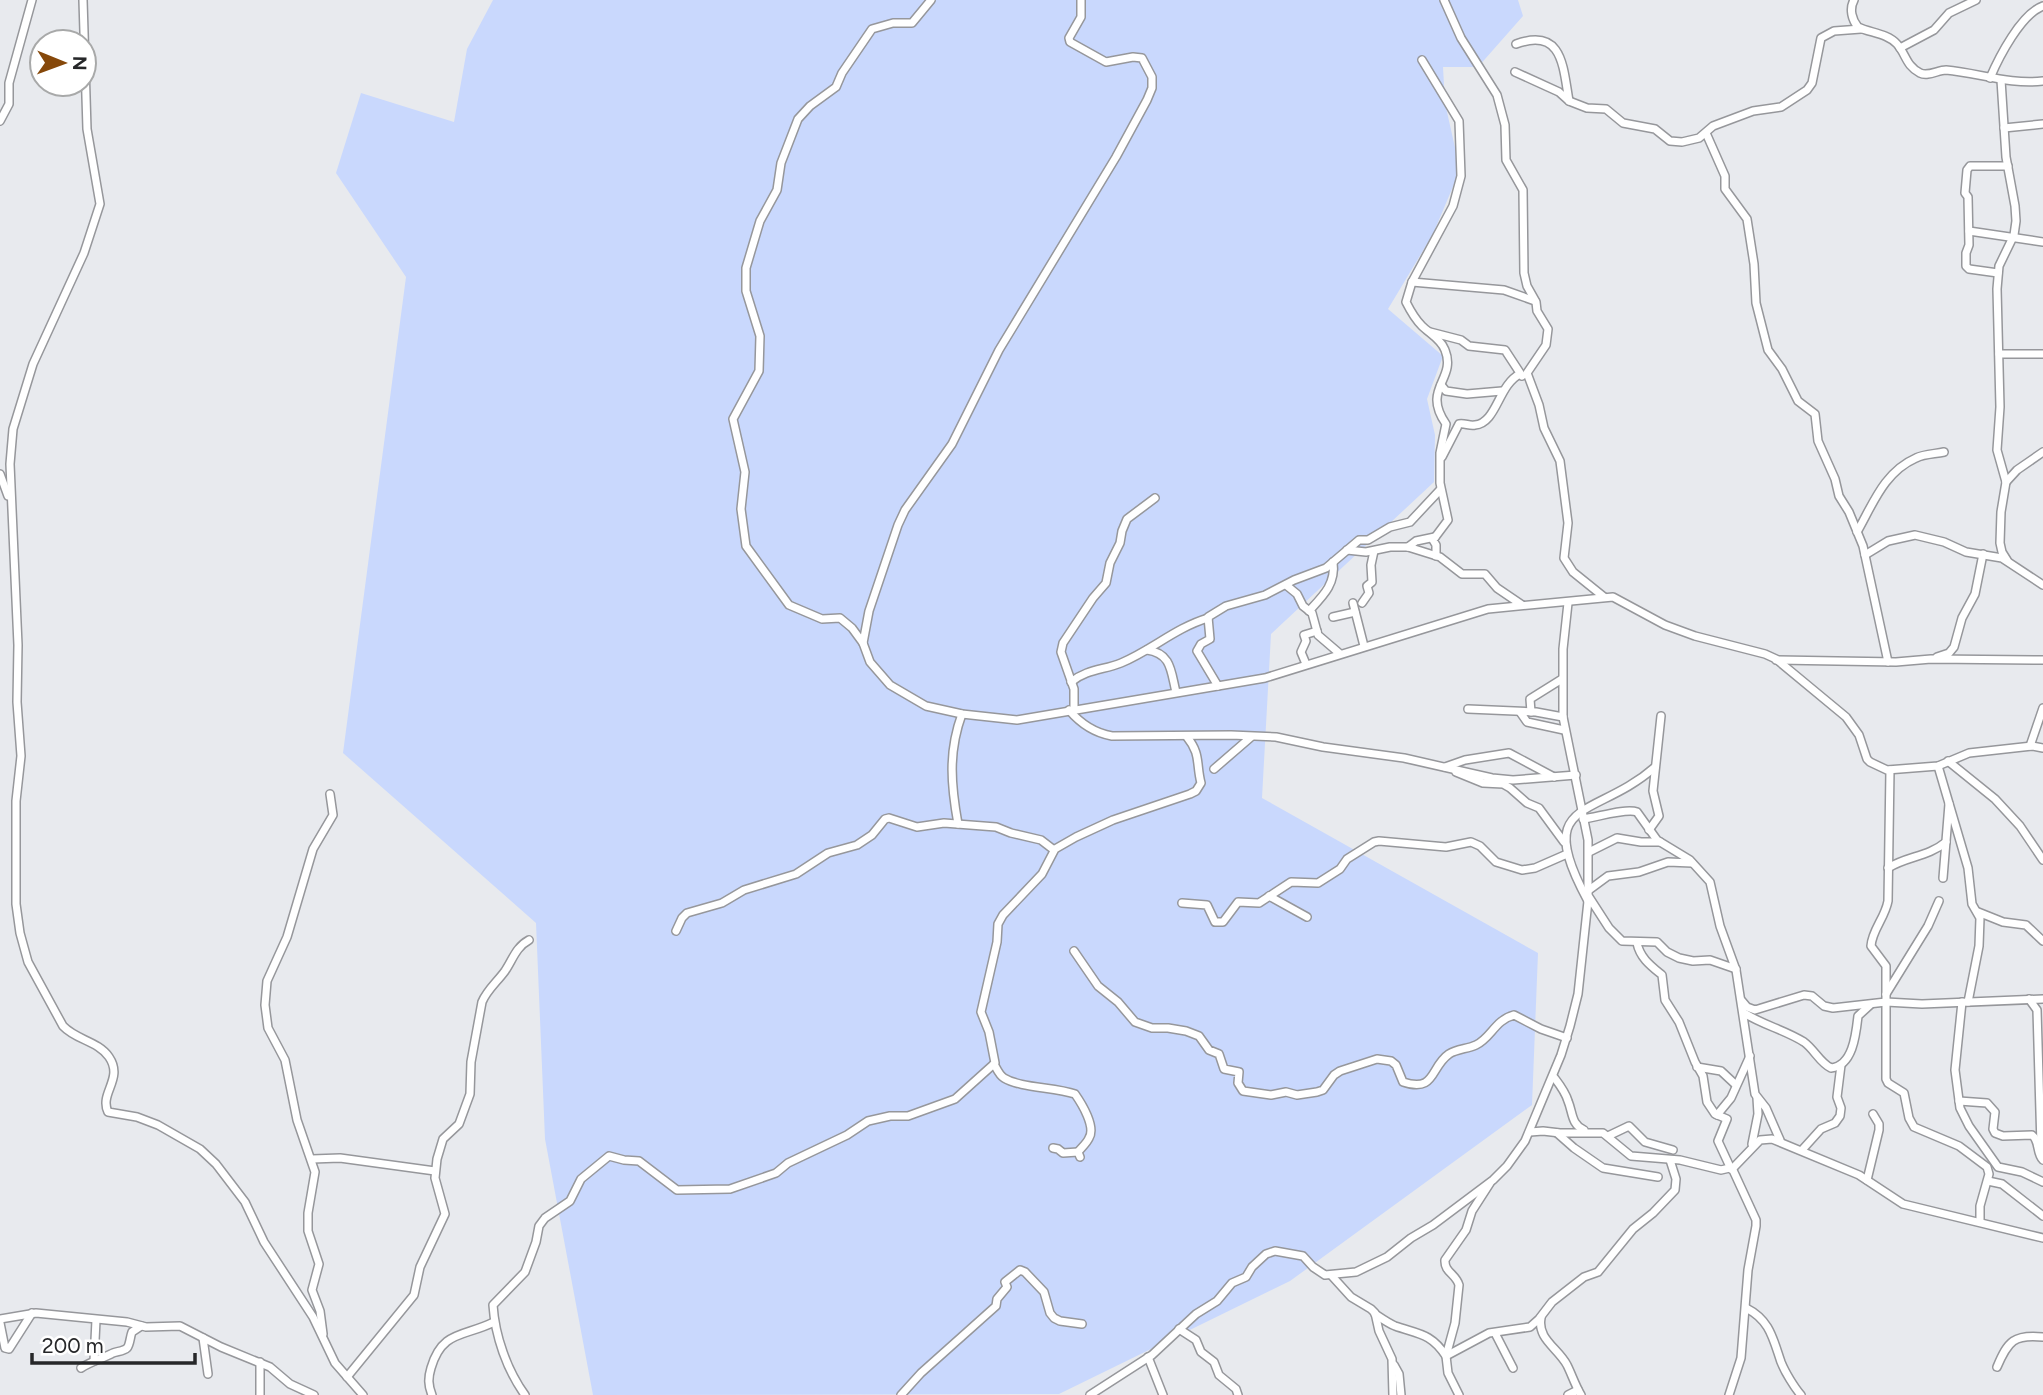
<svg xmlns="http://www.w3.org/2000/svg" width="2043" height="1395" viewBox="0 0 2043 1395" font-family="Figtree,sans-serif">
<rect width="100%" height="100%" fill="#e8eaee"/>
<!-- green -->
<path fill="#c9d8fd" d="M 493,0 L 1518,0 L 1523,16 L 1478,67 L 1443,67 L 1445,103 L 1460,170 L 1433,234 L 1388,309 L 1443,356 L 1427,399 L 1435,435 L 1434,482 L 1271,634 L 1262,798 L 1538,953 L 1532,1105 L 1290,1281 L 1059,1394 L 593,1395 L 545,1139 L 536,923 L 343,753 L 406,277 L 336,173 L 361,93 L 454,122 L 467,49 Z"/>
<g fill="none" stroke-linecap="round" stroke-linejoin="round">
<defs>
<g id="minor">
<path d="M 83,0 L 87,129 L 100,204 L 84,253 L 33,364 L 13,429 L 10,464 L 18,645 L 17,702 L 21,756 L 16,801 L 16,904 L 20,933 L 28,962 L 63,1026 C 76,1040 98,1041 109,1057 C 124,1079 99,1093 108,1112 L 137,1117 L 158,1125 L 200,1149 L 216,1164 L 245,1202 L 264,1242 L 313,1317 L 335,1363 L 363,1395"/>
<path d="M 1081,0 L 1081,17 L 1069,38 L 1070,42 L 1106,62 L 1133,57 L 1142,58 L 1152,77 L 1152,88 L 1147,100 L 1116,157 L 999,350 L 952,444 L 905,510 L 898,525 L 869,611 L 863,643 L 870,662 L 890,685 L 926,706 L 962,714 L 1017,720 L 1265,678 L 1488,609 L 1613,597 L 1665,625 L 1695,636 L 1765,654 L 1776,659 L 1846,717 L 1859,735 L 1867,759 L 1870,762 L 1887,770 L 1938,766 L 1969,753 L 2032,746 L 2043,748"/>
<path d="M 1444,0 L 1461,38 L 1497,95 L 1505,125 L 1506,160 L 1523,190 L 1524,273 L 1527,286 L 1536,302 L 1537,311 L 1548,329 L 1546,345 L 1527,373 L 1539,405 L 1544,428 L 1560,461 L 1568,523 L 1564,558 L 1573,572 L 1604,597"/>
<path d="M 1854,0 C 1849,9 1852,20 1858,27 C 1870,33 1887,33 1897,44 C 1906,54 1906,66 1920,73 C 1928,77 1938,70 1946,70 C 1979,73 2010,85 2043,81"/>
<path d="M 1516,44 C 1563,27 1563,67 1569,101"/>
<path d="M 1900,48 L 1934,30 L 1949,13 L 1976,0"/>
<path d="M 1422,60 L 1459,121 L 1461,176 L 1453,206 L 1412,282 L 1406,302 C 1410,310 1415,319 1422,326 C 1429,333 1441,339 1445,350 C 1457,380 1421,388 1446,424 L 1440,453 L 1440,483 L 1448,520 L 1433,540 L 1436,545 L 1436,556"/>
<path d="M 1515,72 L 1559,92 L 1569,101 L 1587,108 L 1606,109 L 1623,123 L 1655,129 L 1670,141 L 1682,142 L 1699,138 L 1713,126 L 1753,111 L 1781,107 L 1807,90 L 1812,83 L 1821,38 L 1834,31 L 1861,29"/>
<path d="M 1990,78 C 1999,57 2021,14 2043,6"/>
<path d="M 2001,80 L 2006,157 L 2015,206 L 2016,221 L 2014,235 L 1999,266 L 1997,289 L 2000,407 L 1997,450 L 2006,482 L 2001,512 L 2000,543 L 2002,552 L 2007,560"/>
<path d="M 0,121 L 9,104 L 9,83 L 32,0"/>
<path d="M 2004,128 L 2043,124"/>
<path d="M 1706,133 L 1725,176 L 1725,189 L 1747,219 L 1754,264 L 1756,303 L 1768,350 L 1782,369 L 1798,401 L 1815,414 L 1818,441 L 1835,479 L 1839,496 L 1849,512 L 1863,546 L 1888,662"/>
<path d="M 1969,231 L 2043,242"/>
<path d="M 1998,273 L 1969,269 L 1966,266 L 1966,253 L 1969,245 L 1968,197 L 1965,193 L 1967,170 L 1970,166 L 2008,166"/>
<path d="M 1412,282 L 1504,290 L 1535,301"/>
<path d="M 1430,332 L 1461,340 L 1469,346 L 1505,350 L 1522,376"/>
<path d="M 1999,354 L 2043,354"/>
<path d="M 1441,385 L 1446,391 L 1467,394 L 1502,391"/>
<path d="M 1442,457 L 1459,424 C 1465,423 1469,426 1475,425 C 1497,423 1498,385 1520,374"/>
<path d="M 0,474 L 8,496"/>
<path d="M 2006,482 L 2017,470 L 2043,452"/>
<path d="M 1857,532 C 1873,504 1884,472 1916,458 C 1924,454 1935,454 1944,452"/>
<path d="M 1408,547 L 1416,541 L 1435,537"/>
<path d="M 1347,550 L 1366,552 L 1390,547 L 1408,547 L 1440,557 L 1462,574 L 1485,574 L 1497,588 L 1522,605"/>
<path d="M 1865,555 L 1888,541 L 1915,535 L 1944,542 L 1966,552 L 2002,558 L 2043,585"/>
<path d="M 1286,585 L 1297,594 L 1303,606 L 1312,613 L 1318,635 L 1339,653"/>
<path d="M 1353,603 L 1364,646"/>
<path d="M 1362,603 L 1369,593 L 1367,586 L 1372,582 L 1371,565 L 1374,551"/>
<path d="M 1309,611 C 1323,596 1336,584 1333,562"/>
<path d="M 1333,617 L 1355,612"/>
<path d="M 863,643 L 852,628 L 840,618 L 822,619 L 789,605 L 746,546 L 741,509 L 745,472 L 733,419 L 759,371 L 760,336 L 746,291 L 746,268 L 760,221 L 777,190 L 781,163 L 798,119 L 810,106 L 836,87 L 842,73 L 872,29 L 893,23 L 912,23 L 931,0"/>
<path d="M 1147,650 C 1172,653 1171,673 1176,692"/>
<path d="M 1937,657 L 1949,653 L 1954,647 L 1962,618 L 1975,594 L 1983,554"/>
<path d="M 1776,660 L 1896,662 L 1931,659 L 2043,660"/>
<path d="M 1306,664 L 1301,652 L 1306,641 L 1304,635 L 1317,631"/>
<path d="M 1071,682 C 1087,669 1104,670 1121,663 C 1152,650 1175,628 1208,618"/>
<path d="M 1218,686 L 1197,651 L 1201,644 L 1210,639 L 1208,617 L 1226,606 L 1265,595 L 1294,580 L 1326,568 L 1359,540 L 1368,540 L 1390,527 L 1410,522 L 1440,490"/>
<path d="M 1468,709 L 1536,712 L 1563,717"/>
<path d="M 1069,710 C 1080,723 1095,733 1112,736 L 1231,735 L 1276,737 L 1323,747 L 1404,758 L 1492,778 L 1513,780 L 1576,775"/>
<path d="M 1074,710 L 1074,689 L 1061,652 L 1063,643 L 1093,598 L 1106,583 L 1110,563 L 1120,543 L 1122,531 L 1127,519 L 1155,498"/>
<path d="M 1520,712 L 1527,722 L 1564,730"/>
<path d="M 1531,712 L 1530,699 L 1562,679"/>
<path d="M 2030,746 L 2043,708"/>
<path d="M 1948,761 L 1995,799 L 2020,826 L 2043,860"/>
<path d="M 1938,766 L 1968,868 L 1972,904 L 1980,918 L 1979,946 L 1968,1002"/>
<path d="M 1445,767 L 1465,760 L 1509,753 L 1554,777"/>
<path d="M 1214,769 L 1251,737"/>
<path d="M 1890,770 L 1888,901 C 1885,918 1872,930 1871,946 L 1886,966 L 1886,1079 L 1888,1083 L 1904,1093 L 1909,1118 L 1914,1127 L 1959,1146 L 1987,1167 L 1989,1174 L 1980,1206 L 1980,1222"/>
<path d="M 1456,772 L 1483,783 L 1503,784 L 1510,788 L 1527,803 L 1539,808 L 1564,842"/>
<path d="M 1583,819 C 1598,817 1626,808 1637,812 L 1657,840 L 1690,860 L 1710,882 L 1720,926 L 1736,970 L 1755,1094 L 1766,1108 L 1780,1140"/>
<path d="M 958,824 C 951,785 948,752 962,714"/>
<path d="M 1649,830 L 1659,816 L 1653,791 L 1661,716"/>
<path d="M 1589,852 L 1617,838 L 1641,842 L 1660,842"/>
<path d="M 1888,868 C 1907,856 1928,857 1946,842"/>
<path d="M 1943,878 L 1949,804"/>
<path d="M 1589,890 L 1608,876 L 1639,872 L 1668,862 L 1692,863"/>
<path d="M 1269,896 L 1307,917"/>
<path d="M 1589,897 L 1609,928 L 1622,941 L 1657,942 L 1667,952 L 1679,958 L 1693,961 L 1710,960 L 1736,969"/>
<path d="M 1588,901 C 1531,796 1595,820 1655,767"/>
<path d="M 1182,903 L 1207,905 L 1215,922 L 1223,922 L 1238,902 L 1259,903 L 1291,882 L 1318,883 L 1340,869 L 1347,859 L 1374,842 L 1379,841 L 1446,847 L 1471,842 L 1480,846 L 1496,862 L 1522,870 L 1535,868 L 1567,854"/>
<path d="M 1978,912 L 2003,922 L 2026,925 L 2043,941"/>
<path d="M 676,931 L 682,918 L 687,913 L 722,903 L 744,890 L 796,874 L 828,853 L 857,845 L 872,835 L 885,819 L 889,818 L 917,827 L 944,823 L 996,827 L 1011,833 L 1041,840 L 1054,850"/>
<path d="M 1637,943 C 1640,958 1651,966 1662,975 L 1665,1000 L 1679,1022 L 1695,1062 L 1703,1076 L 1707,1102 L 1715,1114 L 1727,1119 L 1718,1141 L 1731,1169"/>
<path d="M 1074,951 L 1098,986 L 1118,1002 L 1135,1022 L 1152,1028 L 1168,1028 L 1186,1031 L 1199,1036 L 1209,1050 L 1219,1054 L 1224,1069 L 1239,1072 L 1238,1083 L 1243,1091 L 1271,1095 L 1286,1092 L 1297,1095 L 1317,1092 L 1323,1090 L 1334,1075 L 1340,1071 L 1377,1059 L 1391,1061 L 1396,1065 L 1403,1082 C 1436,1093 1430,1067 1449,1054 C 1457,1049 1467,1049 1476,1045 C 1491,1038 1495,1020 1514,1015 L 1541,1029 L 1567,1038"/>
<path d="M 1886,994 L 1928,926 L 1939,901"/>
<path d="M 2029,999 L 2037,1010 L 2041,1146 L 2043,1154"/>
<path d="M 1742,1001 L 1747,1007 L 1755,1010 L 1804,995 L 1812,996 L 1824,1006 L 1833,1008 L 1886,1002 L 1922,1004 L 2043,999"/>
<path d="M 1962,1002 L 1955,1070 L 1960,1108 L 1969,1126 L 1998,1167 L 2022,1172 L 2043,1182"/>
<path d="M 1744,1013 C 1763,1025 1785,1030 1804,1042 C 1814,1049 1820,1063 1831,1068 C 1853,1066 1856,1034 1858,1016 L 1870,1005"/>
<path d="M 994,1064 C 997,1069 999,1075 1004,1078 C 1020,1088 1055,1087 1075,1094 C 1082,1104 1096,1127 1089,1138 C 1087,1143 1081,1148 1078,1152 L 1080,1157"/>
<path d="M 1697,1067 L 1721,1071 L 1736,1085"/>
<path d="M 1553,1076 C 1559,1084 1565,1091 1568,1101 C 1573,1113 1571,1124 1584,1130"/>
<path d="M 1959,1101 L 1987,1103 L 1995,1112 L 1993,1129 L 1995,1133 L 2003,1136 L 2032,1135 C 2040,1141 2036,1153 2043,1160"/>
<path d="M 1717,1115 L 1731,1098 L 1750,1056"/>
<path d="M 1530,1132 L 1543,1131 L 1560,1133 L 1603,1133 L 1631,1156 L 1680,1160 L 1721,1170 L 1734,1167 L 1760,1140 L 1772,1139 L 1859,1175 L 1903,1204 L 2043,1238"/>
<path d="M 1557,1133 L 1574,1148 L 1603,1168 L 1658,1177"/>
<path d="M 1608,1136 L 1629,1126 L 1645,1142 L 1673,1150"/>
<path d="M 1752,1144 L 1758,1114 L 1757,1098"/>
<path d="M 1053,1148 L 1058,1149 L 1063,1153 L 1078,1152"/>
<path d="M 1802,1150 L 1821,1129 L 1835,1123 L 1840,1116 L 1841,1108 L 1837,1097 L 1841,1065"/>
<path d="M 312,1159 L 340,1158 L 435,1171"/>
<path d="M 1867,1180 L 1879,1130 L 1879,1124 L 1873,1114"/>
<path d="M 1988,1181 L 2002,1184 L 2043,1216"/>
<path d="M 1331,1275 L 1351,1297 L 1371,1309 L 1375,1313 L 1379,1331 L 1392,1359 L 1393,1395"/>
<path d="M 1746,1308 C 1770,1320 1773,1339 1781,1362 C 1785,1372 1794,1387 1801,1395"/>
<path d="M 1375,1314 C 1381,1318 1388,1323 1395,1326 C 1418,1334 1431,1333 1446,1356 L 1489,1333 L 1530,1327 L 1539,1319 L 1552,1302 L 1584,1277 L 1598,1272 L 1633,1229 L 1653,1213 L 1675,1190 L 1676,1179 L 1670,1160"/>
<path d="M 1541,1318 C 1537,1339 1558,1348 1567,1365 C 1572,1375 1575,1385 1581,1395"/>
<path d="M 0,1319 L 36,1313 L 127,1322 L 146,1327 L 180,1326 L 221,1347 L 270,1367 L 290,1384 L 314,1395"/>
<path d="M 0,1323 L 5,1348 L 9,1349 L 32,1313"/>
<path d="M 1179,1329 L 1196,1340 L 1201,1352 L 1214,1362 L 1219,1375 L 1236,1389 L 1238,1395"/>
<path d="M 1495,1333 L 1513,1368"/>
<path d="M 323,1334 L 320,1311 L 312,1290 L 319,1264 L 308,1231 L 308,1213 L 315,1172 L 297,1120 L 285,1060 L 268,1028 L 265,1005 L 267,981 L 287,937 L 313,849 L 333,815 L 330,794"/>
<path d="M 203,1338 L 208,1374"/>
<path d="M 1148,1357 L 1163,1395"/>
<path d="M 94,1361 L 96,1320"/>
<path d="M 1394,1365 L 1399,1374 L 1401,1395"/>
<path d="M 1997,1367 C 2008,1341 2014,1334 2043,1337"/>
<path d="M 81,1368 C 90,1362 101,1359 111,1354 C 115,1351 123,1352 127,1348 C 130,1345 130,1337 132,1332 L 141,1326"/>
<path d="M 347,1377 L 414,1295 L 420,1267 L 445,1214 L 435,1178 L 437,1159 L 443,1139 L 459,1124 L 470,1094 L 471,1062 L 482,1002 C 487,990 497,982 505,971 C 513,959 516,947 529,940"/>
<path d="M 260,1395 L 260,1362"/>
<path d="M 432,1395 C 428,1385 428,1378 431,1368 C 442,1330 464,1337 494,1322"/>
<path d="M 525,1395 C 507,1370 495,1336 493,1305 L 525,1272 L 536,1242 L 539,1226 L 545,1218 L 570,1201 L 581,1179 L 609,1156 L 624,1160 L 639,1161 L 677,1190 L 730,1189 L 776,1173 L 788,1163 L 847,1135 L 868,1121 L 890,1116 L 908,1116 L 955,1099 L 995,1063 L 989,1032 L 981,1012 L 997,942 L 998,924 L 1003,915 L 1042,874 L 1055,849 L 1076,837 L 1113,820 L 1190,794 L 1196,791 L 1201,783 C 1196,764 1201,754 1187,737"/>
<path d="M 901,1395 L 921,1373 L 996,1306 L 997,1299 L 1007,1287 L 1005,1282 L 1020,1270 L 1025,1272 L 1044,1292 L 1050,1313 L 1054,1318 L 1060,1321 L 1082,1324"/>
<path d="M 1090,1395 L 1152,1355 L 1196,1314 L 1217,1301 L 1232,1283 L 1246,1277 L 1252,1267 L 1266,1254 L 1275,1251 L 1303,1256 L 1313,1267 L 1325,1275 L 1356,1272 L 1387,1257 L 1411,1238 L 1433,1225 L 1493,1180 L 1507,1166 L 1525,1141 L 1561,1055 L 1570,1026 L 1578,994 L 1588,901 L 1588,840 L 1563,717 L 1563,649 L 1568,603"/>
<path d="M 1459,1395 L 1448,1373 L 1446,1356 L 1455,1323 L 1459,1285 C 1456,1274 1444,1272 1445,1260 L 1466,1230 L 1472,1211 L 1490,1183"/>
<path d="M 1568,1395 L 1578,1390"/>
<path d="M 1729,1395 L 1741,1358 L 1748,1270 L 1756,1226 L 1756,1220 L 1732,1168"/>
</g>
</defs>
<!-- minor casing -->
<use href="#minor" stroke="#96979b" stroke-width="10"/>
<!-- minor -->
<use href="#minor" stroke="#fff" stroke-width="7"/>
</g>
<!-- north arrow -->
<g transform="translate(63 63) rotate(91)"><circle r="33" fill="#ffffff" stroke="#a8a9a9" stroke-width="2"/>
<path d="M0-5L12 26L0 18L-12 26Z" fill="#86480a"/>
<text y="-10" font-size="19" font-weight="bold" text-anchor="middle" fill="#262729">N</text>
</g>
<!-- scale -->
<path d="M32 1353v10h163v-10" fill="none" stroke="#262729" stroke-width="3.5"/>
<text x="42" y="1353" font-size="21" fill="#262729" stroke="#ffffff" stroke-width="5" paint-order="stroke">200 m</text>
</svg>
